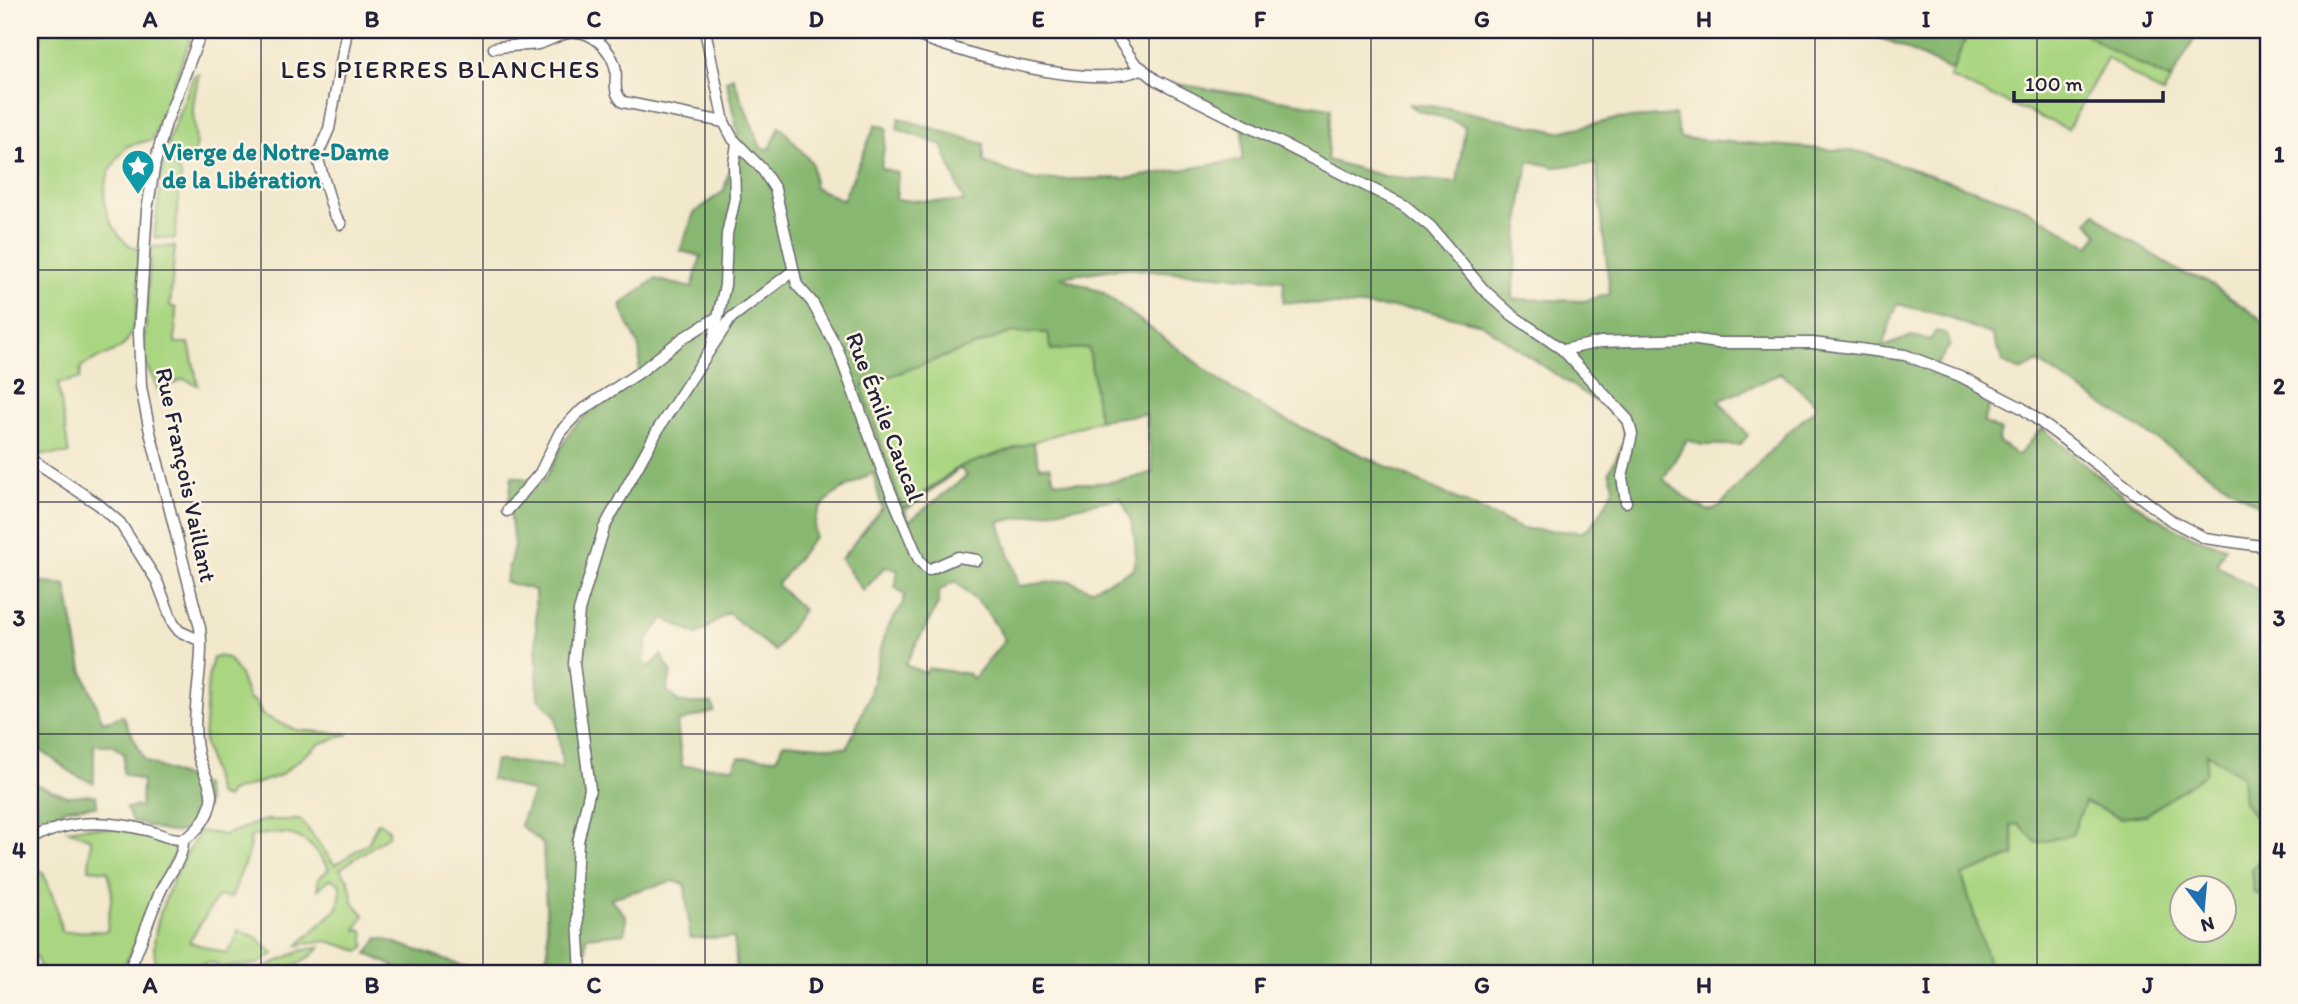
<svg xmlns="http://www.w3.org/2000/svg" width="2298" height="1004" viewBox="0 0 2298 1004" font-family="Itim,sans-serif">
<rect width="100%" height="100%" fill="#fcf5e5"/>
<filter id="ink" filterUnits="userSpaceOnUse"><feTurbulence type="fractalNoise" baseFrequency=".0143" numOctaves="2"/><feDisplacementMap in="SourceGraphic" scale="14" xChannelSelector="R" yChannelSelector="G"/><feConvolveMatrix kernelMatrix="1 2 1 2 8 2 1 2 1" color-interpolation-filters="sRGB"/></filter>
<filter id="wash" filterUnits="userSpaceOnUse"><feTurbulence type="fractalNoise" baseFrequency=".00686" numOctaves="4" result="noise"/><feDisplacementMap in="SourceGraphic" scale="28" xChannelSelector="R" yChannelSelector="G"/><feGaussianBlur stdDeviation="1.57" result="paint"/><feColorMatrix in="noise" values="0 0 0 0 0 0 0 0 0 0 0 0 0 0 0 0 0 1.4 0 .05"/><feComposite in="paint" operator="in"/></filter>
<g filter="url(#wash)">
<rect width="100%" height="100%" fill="#f2e8cc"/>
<!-- green -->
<g fill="#aad682" stroke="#667c5e" stroke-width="2" fill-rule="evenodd">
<path d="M 42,30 L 194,30 L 152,140 L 127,146 C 104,172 95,202 117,232 C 123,241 128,246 139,249 C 138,273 142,334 120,348 C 107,356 93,358 81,367 L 80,379 L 58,383 L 69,454 L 30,454 L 30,55 L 38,56 Z"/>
<path d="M 1969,30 L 2080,30 L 2114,52 L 2171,80 L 2163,94 L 2107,58 L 2068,129 L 1950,78 Z"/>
<path d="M 199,74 C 197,85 194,96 193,107 C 192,129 203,147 187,167 L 167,144 L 194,75 Z"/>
<path d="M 165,150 L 181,175 L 175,239 L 154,237 Z"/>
<path d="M 175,246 L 170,306 L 176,308 L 175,343 L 189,343 L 198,385 L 183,379 L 159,391 L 143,359 L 151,247 Z"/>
<path d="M 1013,332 L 1048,333 L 1051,350 L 1089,348 L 1099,420 L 959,467 L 903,508 L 861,386 Z"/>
<path d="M 217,656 L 228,658 L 240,675 L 249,699 L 256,702 L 262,715 L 296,730 L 349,734 L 319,744 L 279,776 L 230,792 L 226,798 L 218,795 L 204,741 L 208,678 L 213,658 Z"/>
<path d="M 2207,753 L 2242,777 L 2244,802 L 2268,836 L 2268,850 L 2252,869 L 2254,893 L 2268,895 L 2263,908 L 2268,911 L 2268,974 L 1992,974 L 1962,875 L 2015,855 L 2011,825 L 2085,802 L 2121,818 ZM 2182,888 L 2224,888 L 2224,930 L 2182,930 Z"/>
<path d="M 265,820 L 301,820 L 335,865 L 369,842 L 378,822 L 389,829 L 388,836 L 340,869 L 349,881 L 353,902 L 364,915 L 356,930 L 363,931 L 365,946 L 360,951 L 327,941 L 298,945 L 338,908 L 341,890 L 338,882 L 330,879 L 318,889 L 318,879 L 329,869 C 305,833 294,830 251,836 L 248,854 L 231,898 L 218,896 L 189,942 L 226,953 L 234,944 L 238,930 L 256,937 L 274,954 L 257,964 L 219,968 L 215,963 C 197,960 187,980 160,971 C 139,939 181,859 201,831 L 224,835 Z"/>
<path d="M 86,827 C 115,828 153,831 176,851 L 158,887 L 142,933 L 119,974 L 43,974 L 36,957 L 30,953 L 30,874 L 42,871 L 55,902 L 62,932 L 107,931 L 112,892 L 108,871 L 89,869 L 91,839 L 68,830 Z"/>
<path d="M 320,947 C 295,976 257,974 222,974 L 261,969 L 300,951 Z"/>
</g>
<!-- forest -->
<g fill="#87b770" stroke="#546c56" stroke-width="2" fill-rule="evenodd">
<path d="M 1852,30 L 1969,30 L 1952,71 L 1892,42 Z"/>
<path d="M 2080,30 L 2199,30 L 2171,80 L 2110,50 Z"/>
<path d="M 733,77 L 761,148 L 770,149 L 780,126 L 812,163 L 814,187 L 843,200 L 876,124 L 887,128 L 881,168 L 898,173 L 896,200 L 964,202 L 942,145 L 897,129 L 899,118 L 984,144 L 984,162 L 1031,180 L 1130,178 L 1242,160 L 1243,129 L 1170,83 L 1331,108 L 1327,160 L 1384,176 L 1457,183 L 1465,127 C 1450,116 1418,115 1409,104 L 1449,108 L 1559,132 L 1616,119 L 1675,115 L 1680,138 L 1862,152 L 2019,205 L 2089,246 L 2098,235 L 2088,221 L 2096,213 L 2112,229 L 2182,273 L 2205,280 L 2268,324 L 2268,512 L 2038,362 L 2020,371 L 2003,362 L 1992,335 L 1945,316 L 1897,304 L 1882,347 L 1912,336 L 1930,340 L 1936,331 L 1947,335 L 1950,345 L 1931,373 L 1993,399 L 1983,422 L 2001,431 L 1998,441 L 2018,456 L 2042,428 C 2096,474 2154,529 2225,547 L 2217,565 L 2268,596 L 2268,836 L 2244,802 L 2242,777 L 2207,753 L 2206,773 L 2146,815 L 2121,818 L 2085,802 L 2072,835 L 2037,843 L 2018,824 L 2011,825 L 2015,855 L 1962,875 L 1992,974 L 737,974 L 734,938 L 690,938 L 685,884 L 673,881 L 610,898 L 626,916 L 625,933 L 586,937 L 585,974 L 538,974 L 548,952 L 543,844 L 520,825 L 533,792 L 491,779 L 495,760 L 563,767 L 555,715 L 538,698 L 535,590 L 505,582 L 514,546 L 509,500 L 512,476 L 543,483 L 570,431 L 587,414 L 637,378 C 647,339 629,337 621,305 L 655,279 L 692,288 L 701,256 L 680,251 L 694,213 L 724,191 L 738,133 L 726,80 ZM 1529,161 L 1555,167 L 1596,163 L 1610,294 L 1584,301 L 1512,299 L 1522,197 ZM 1121,268 L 1284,280 L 1283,302 L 1419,309 L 1482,324 L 1614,414 C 1635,435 1620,448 1609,472 L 1614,486 C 1608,500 1596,526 1582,532 L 1522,529 L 1281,418 L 1233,390 L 1102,292 L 1060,277 ZM 1013,332 L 1048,333 L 1051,350 L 1089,348 L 1099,420 L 1146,414 L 1153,472 C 1122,483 1086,486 1054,481 L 1050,466 L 1040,467 L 1033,442 L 959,467 L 903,508 L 862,386 ZM 1781,373 L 1816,404 L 1816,408 L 1783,437 L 1720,506 L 1709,511 L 1691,502 L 1663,479 L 1687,440 L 1702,445 L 1740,445 L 1748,435 L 1719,401 ZM 960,468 L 967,476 L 909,521 L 905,511 ZM 873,473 L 882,508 L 841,559 L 863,591 L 885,567 L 898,570 L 895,587 L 905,595 L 902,605 L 886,630 L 869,697 L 847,748 L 784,743 L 776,758 L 739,757 L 733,767 L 682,766 L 677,722 L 714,711 L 712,703 L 680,703 L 667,691 L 671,672 L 661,655 L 649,668 L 644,661 L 648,639 L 664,618 L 697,635 L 728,613 L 775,651 L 803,610 L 777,585 L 815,536 C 809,500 846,488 873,473 ZM 1120,498 C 1134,520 1138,543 1134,569 L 1090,590 L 1068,580 L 1019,586 L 999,522 ZM 955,581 L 986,610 L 1005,640 L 973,679 L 969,674 L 928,668 L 925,673 L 905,665 L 938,604 L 939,591 Z"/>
<path d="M 30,543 L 41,582 L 66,585 L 82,669 L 103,722 L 123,716 L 145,761 L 204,785 L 207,803 C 183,846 173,832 132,821 L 126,808 L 141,806 L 142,781 L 123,773 L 124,754 L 112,745 L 94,745 L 94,783 L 77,776 L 30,743 L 30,608 L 35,584 L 30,578 Z"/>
<path d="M 30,782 L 67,796 L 96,795 L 97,806 L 68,808 L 30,828 Z"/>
<path d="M 2268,850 L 2268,895 L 2254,893 L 2252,869 Z"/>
<path d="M 378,938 L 384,939 L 487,974 L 410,974 L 367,954 Z"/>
</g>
</g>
<g filter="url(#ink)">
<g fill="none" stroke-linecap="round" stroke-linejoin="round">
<defs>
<g id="minor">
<path d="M 705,30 L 724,122 L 733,139 L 762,169 L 775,189 L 797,285 L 812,302 L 838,350 L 886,481 L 919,560 L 928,570 L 958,557 L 977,560"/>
<path d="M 904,30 C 952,51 1095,94 1142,68"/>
<path d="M 1112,30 L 1134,62 L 1156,80 L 1404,205 L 1431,227 L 1483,289 L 1512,315 L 1563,350 L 1628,420 L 1632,434 L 1622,477 L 1626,502"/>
<path d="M 494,48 C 508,45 523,46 538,44 C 550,41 562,32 575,32 C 593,32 610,49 615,66 C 618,80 611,91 623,102 L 724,122"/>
<path d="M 341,224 L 334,214 L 317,156 L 329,129 L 347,30"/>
<path d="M 712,345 L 725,285 L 727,234 L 735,198 L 734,163 L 737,144"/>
<path d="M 1563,350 L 1601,342 L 1690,339 L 1718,343 L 1813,343 L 1905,355 L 1960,376 L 2022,408 L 2172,521 L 2205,538 L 2268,547"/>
<path d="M 30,459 L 98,504 L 120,523 L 157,581 L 173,623 L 179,631 L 201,641"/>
<path d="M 507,511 L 540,473 L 560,432 L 578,413 L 640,372 L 683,338 L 716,318"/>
<path d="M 30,841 C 64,819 108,820 146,830 C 158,833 170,840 183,839 C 197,834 209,815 211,801 C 213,785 201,769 198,754 C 189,712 205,670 200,628 L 150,432 L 141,387 L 139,333 L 147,210 L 155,163 L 166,123 L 202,30"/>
<path d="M 127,974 C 141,946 149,916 162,888 C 170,872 184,858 183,839"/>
<path d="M 581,974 L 576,881 L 578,842 L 590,789 L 574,664 L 579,611 L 604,528 L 660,426 L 731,318 L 793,271"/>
</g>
</defs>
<!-- minor casing -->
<use href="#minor" stroke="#6b676e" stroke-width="13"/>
<!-- minor -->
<use href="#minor" stroke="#fff" stroke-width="10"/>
</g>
</g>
<!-- grid -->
<path fill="none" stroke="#22223b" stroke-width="2" stroke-opacity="0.55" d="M 261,30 L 261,974M 483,30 L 483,974M 705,30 L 705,974M 927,30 L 927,974M 1149,30 L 1149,974M 1371,30 L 1371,974M 1593,30 L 1593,974M 1815,30 L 1815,974M 2037,30 L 2037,974M 30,270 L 2268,270M 30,502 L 2268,502M 30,734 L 2268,734"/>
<!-- icons -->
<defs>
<symbol id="sight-pin" viewBox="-11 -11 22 30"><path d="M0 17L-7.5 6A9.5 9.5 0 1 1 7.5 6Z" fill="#0f9aa8" stroke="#fcf5e5"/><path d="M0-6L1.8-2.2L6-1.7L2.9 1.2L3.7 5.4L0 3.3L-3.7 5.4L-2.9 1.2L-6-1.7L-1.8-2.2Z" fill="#fff"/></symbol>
</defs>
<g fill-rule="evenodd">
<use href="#sight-pin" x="119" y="147" width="38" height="52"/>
</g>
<g text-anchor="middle" stroke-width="5" stroke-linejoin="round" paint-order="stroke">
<!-- culture labels -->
<g font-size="24" font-weight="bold" fill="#0d838f" stroke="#fcf5e5" text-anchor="start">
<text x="162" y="160">Vierge de Notre-Dame<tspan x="162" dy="28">de la Libération</tspan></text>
</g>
<!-- street labels -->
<g font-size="24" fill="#22223b" stroke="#fcf5e5">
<text transform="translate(885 417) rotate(69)" y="8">Rue Émile Caucal</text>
<text transform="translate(186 475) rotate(78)" y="8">Rue François Vaillant</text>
</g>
<!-- neighbourhood labels -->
<g font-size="26" letter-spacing="2" fill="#22223b" stroke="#fcf5e5">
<text x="441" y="78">LES PIERRES BLANCHES</text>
</g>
</g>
<!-- margin -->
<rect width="2298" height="1004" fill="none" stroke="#fcf5e5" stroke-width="77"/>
<!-- north arrow -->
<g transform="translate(2203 909) rotate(164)"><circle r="33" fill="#fcf5e5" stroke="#a5a1a1" stroke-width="2"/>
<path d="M0-5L12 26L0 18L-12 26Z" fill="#1f6fb2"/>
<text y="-10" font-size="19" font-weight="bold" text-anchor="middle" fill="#22223b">N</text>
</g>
<!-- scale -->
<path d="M2014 91v10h149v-10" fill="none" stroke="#22223b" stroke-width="3.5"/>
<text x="2025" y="91" font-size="21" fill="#22223b" stroke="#fcf5e5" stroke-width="5" paint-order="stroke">100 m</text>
<rect x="38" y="38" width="2222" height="927" fill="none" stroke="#22223b" stroke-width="2.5"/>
<g font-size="23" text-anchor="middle" font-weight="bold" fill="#22223b">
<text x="150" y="27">A</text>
<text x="372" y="27">B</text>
<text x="594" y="27">C</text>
<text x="816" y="27">D</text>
<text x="1038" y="27">E</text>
<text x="1260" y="27">F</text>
<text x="1482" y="27">G</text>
<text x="1704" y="27">H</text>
<text x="1926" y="27">I</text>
<text x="2148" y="27">J</text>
<text x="19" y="162">1</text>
<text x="2279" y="162">1</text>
<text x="19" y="394">2</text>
<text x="2279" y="394">2</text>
<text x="19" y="626">3</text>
<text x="2279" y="626">3</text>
<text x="19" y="858">4</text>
<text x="2279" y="858">4</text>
<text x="150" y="993">A</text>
<text x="372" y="993">B</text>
<text x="594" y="993">C</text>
<text x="816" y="993">D</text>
<text x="1038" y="993">E</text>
<text x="1260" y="993">F</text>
<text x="1482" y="993">G</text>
<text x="1704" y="993">H</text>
<text x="1926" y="993">I</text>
<text x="2148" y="993">J</text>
</g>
</svg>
